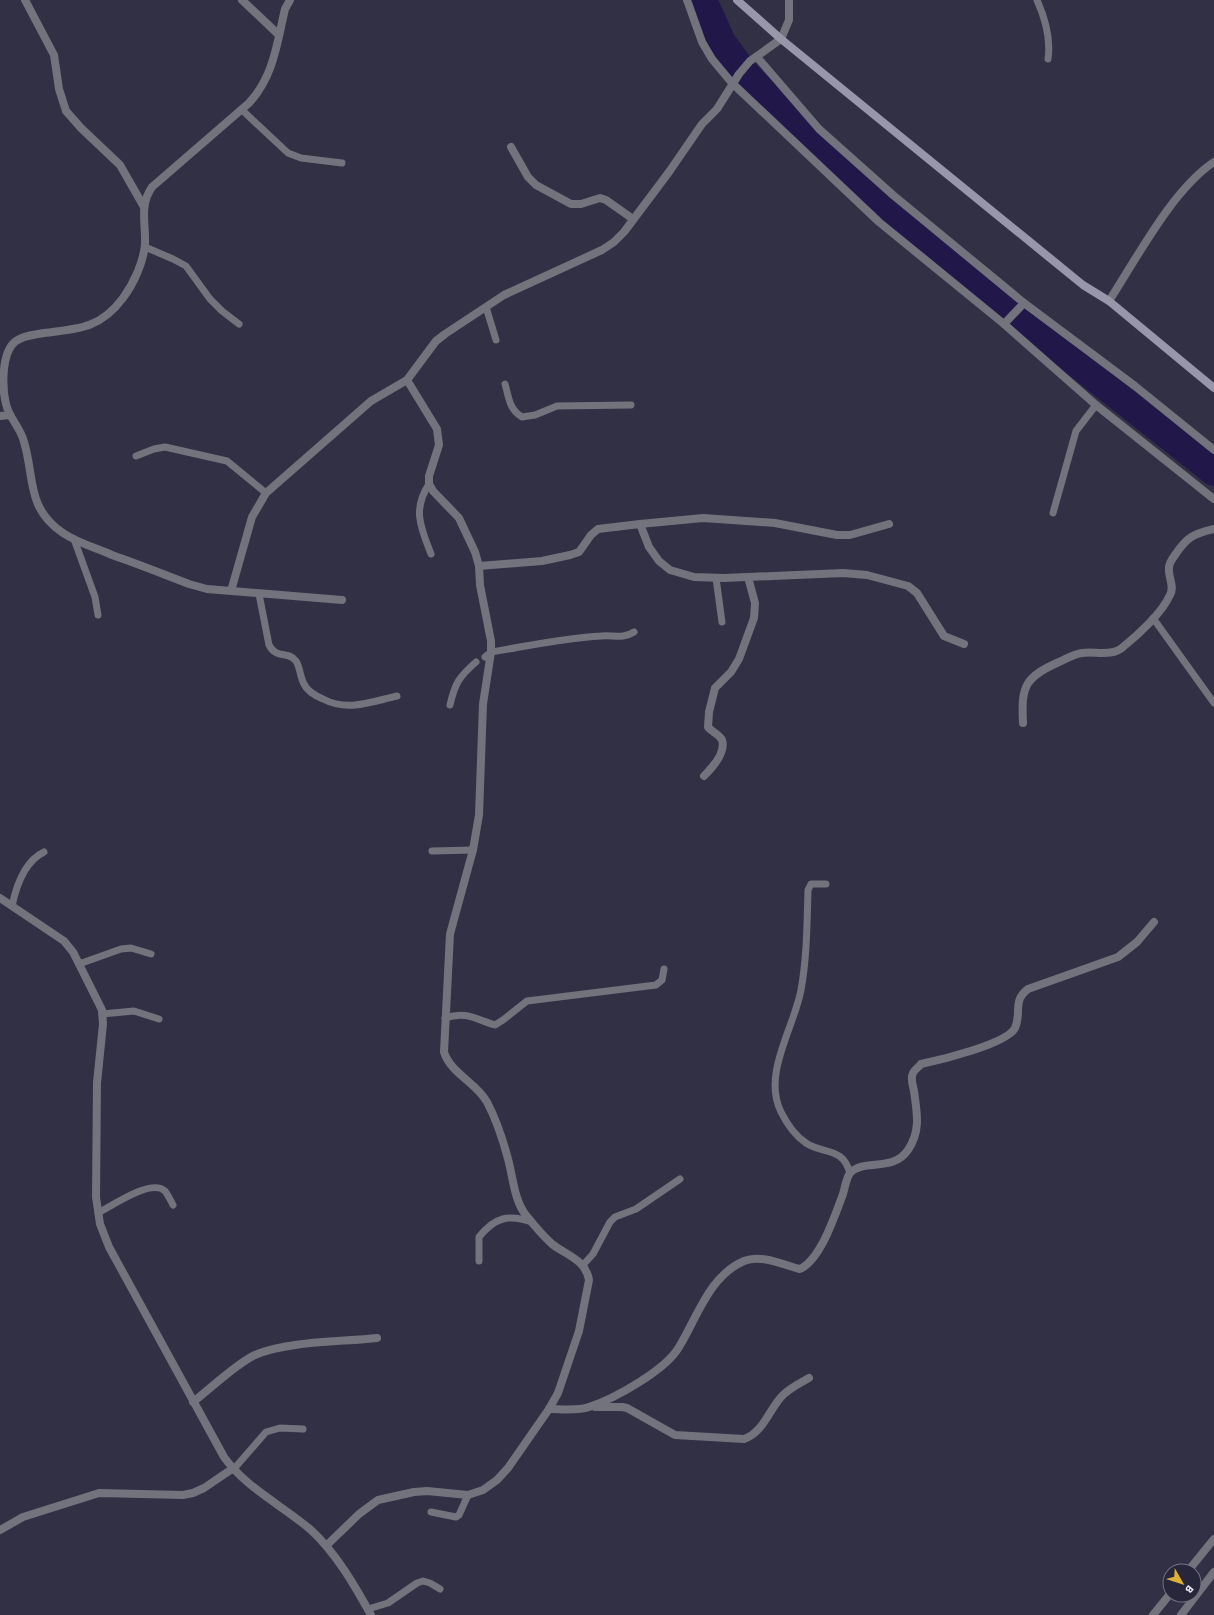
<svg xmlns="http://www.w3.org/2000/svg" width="1214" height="1615" viewBox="0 0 1214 1615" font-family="'Source Sans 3',sans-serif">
<rect width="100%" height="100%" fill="#313044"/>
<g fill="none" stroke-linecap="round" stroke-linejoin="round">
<!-- river -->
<path stroke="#211849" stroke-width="28" d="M 703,0 L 722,42 L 743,71 L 881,209 L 1214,472"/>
<!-- lane -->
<g stroke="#73737e" stroke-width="7">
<path d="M 1037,0 C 1045,18 1051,39 1048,59"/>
<path d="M 242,110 L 288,153 L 301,158 L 342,163"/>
<path d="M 145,247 L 173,259 L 186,266 L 210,299 L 222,311 L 239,324"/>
<path d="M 486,307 L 496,340"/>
<path d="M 505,384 C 509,398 509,409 522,417 L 535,415 L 557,406 L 631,405"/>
<path d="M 136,456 L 154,449 L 165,447 L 227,461 L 266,493"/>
<path d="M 429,484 C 412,510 421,528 431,554"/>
<path d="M 1053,513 L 1076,431 L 1096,405"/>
<path d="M 74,539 L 95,597 L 98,615"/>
<path d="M 716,578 L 722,622"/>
<path d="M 259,594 L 269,645 C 277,660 288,650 296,661 C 300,667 300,677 304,684 C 307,691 316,696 323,699 C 348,712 370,702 397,696"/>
<path d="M 1153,618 L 1214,703"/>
<path d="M 485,657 L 491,652 C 528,646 564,638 601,636 C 614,635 623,639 634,632"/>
<path d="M 450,705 C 455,683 459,677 476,662"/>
<path d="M 432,851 L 473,850"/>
<path d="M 826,884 L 811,884 L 808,890 C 807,923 807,957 801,990 C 794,1028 762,1074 781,1112 C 787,1124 794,1135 806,1143 C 824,1155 842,1146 850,1173"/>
<path d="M 12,906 C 16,887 25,861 44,852"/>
<path d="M 79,964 L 121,949 L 131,948 L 151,954"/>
<path d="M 102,1014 L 134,1011 L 159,1019"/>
<path d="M 445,1018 C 466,1011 475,1019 495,1025 L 503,1020 L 527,1001 L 656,985 L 662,980 L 664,969"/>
<path d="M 98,1213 C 112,1206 151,1178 165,1191 C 168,1195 171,1201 173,1205"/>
<path d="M 479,1261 L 479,1237 C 495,1217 509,1214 532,1222"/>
<path d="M 583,1265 L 593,1254 L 610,1222 L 615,1217 L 636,1209 L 680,1179"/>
<path d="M 233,1470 L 266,1432 L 280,1428 L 303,1429"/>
<path d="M 431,1512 L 456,1517 L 459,1515 L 468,1495"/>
<path d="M 368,1609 L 388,1603 L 417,1583 L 423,1581 L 430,1583 L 440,1589"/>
</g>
<!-- street -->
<g stroke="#73737e" stroke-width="8">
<path d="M 25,0 L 54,55 L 59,89 L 66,111 L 81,128 L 120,165 L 144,207"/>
<path d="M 242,0 L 279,35"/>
<path d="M 290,0 L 285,9 C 277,43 274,76 249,103 L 152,187 C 139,206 146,223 145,245 C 143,263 134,283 123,298 C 101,328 79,329 44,333 C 34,335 24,335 16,341 C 1,352 2,388 6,404 C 9,418 21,428 24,442 C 35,478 26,508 63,533 C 78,543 96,548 112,555 C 138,564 163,574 189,584 L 207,589 L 342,600"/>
<path d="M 687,0 L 702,42 L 712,59 L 732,83 L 879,222 L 1004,324 L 1096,405 L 1214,499"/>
<path d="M 757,57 L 819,129 L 893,195 L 1024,303 L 1135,386 L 1214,450"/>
<path d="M 511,147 L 528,177 L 536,185 L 571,204 L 581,204 L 600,198 L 606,200 L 633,219"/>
<path d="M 1109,301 C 1137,258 1172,190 1214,162"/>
<path d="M 1004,324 L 1024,303"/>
<path d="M 0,416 L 10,415"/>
<path d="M 640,524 L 649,547 L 659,561 L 670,570 L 694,577 L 724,578 L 843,573 L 867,575 L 908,586 L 917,593 L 944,636 L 964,644"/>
<path d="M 479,566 L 542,561 L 570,555 L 579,552 L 591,535 L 598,529 L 640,524 L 703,518 L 775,523 L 837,535 L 850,535 L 889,524"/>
<path d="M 231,591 L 252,517 L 266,493 L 371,401 L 407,380 L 436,341 L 445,334 L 504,295 L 602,250 L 614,242 L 624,232 L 669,172 L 702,124 L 717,109 L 739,74 L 750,61 L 781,39 L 789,20 L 789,0"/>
<path d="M 1023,723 C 1021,686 1025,677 1059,662 C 1066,659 1074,654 1082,653 C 1095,651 1112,657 1123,647 C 1138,635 1162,613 1170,595 C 1175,586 1168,578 1169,568 C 1169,563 1172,559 1175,555 C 1187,537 1193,534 1214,529"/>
<path d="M 704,776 C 712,768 726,752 722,740 C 720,735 712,732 708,727 L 709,712 L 715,688 L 731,672 L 739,659 L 754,618 L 755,603 L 748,577"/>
<path d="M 0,898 L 64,941 L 73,952 L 102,1010 L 103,1024 L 97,1083 L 96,1197 L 100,1224 L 109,1247 L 224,1457 C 246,1488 282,1505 311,1530 C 336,1553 355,1586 371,1615"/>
<path d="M 193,1402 C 210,1389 237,1363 255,1355 C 287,1341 342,1342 377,1338"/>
<path d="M 595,1407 L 622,1407 L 627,1408 L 675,1435 L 744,1439 C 764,1432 769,1409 783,1395 C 790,1388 800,1383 809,1378"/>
<path d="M 549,1409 C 561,1409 578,1411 589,1407 C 614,1399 666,1370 679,1347 C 697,1318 709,1276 744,1261 C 761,1254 784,1265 800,1269 C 821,1259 835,1215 843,1194 C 845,1187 846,1179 850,1173 C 865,1158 892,1173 908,1150 C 921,1131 917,1113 914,1091 C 913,1085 910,1079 913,1073 C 914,1070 919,1067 921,1064 C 940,1060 1007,1044 1015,1028 C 1022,1013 1012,1001 1028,989 L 1118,957 L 1137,942 L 1154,922"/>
<path d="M 0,1530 L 23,1517 L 99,1493 L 183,1495 L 193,1493 L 204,1488 L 232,1469"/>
<path d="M 327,1545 L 359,1514 L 378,1500 L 414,1492 L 427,1491 L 468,1495 L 483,1490 L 497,1480 L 508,1468 L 549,1409 L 558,1393 L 579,1331 L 589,1280 C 586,1260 566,1255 552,1244 C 542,1235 533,1224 525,1214 C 514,1199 513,1177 508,1159 C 503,1140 496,1119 487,1102 C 476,1082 451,1074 444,1052 L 450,934 L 473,850 L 479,815 L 483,704 L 491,652 L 491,641 L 480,585 L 479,566 L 475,552 L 459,518 L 433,491 L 429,484 L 429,476 L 439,445 L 437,429 L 407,380"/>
<path d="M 1188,1571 L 1214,1539"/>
<path d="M 1153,1615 L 1170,1594"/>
<path d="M 1181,1615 L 1214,1572"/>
</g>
<!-- secondary -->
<path stroke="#9897a9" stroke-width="8" d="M 737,0 L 781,39 L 1083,285 L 1109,301 L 1214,388"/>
</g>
<!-- north arrow -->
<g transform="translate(1182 1583) rotate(129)"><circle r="19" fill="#27263a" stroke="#757486"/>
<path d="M0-3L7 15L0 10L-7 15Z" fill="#dfb133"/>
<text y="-6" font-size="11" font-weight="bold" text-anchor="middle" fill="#eae9f7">B</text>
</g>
</svg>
